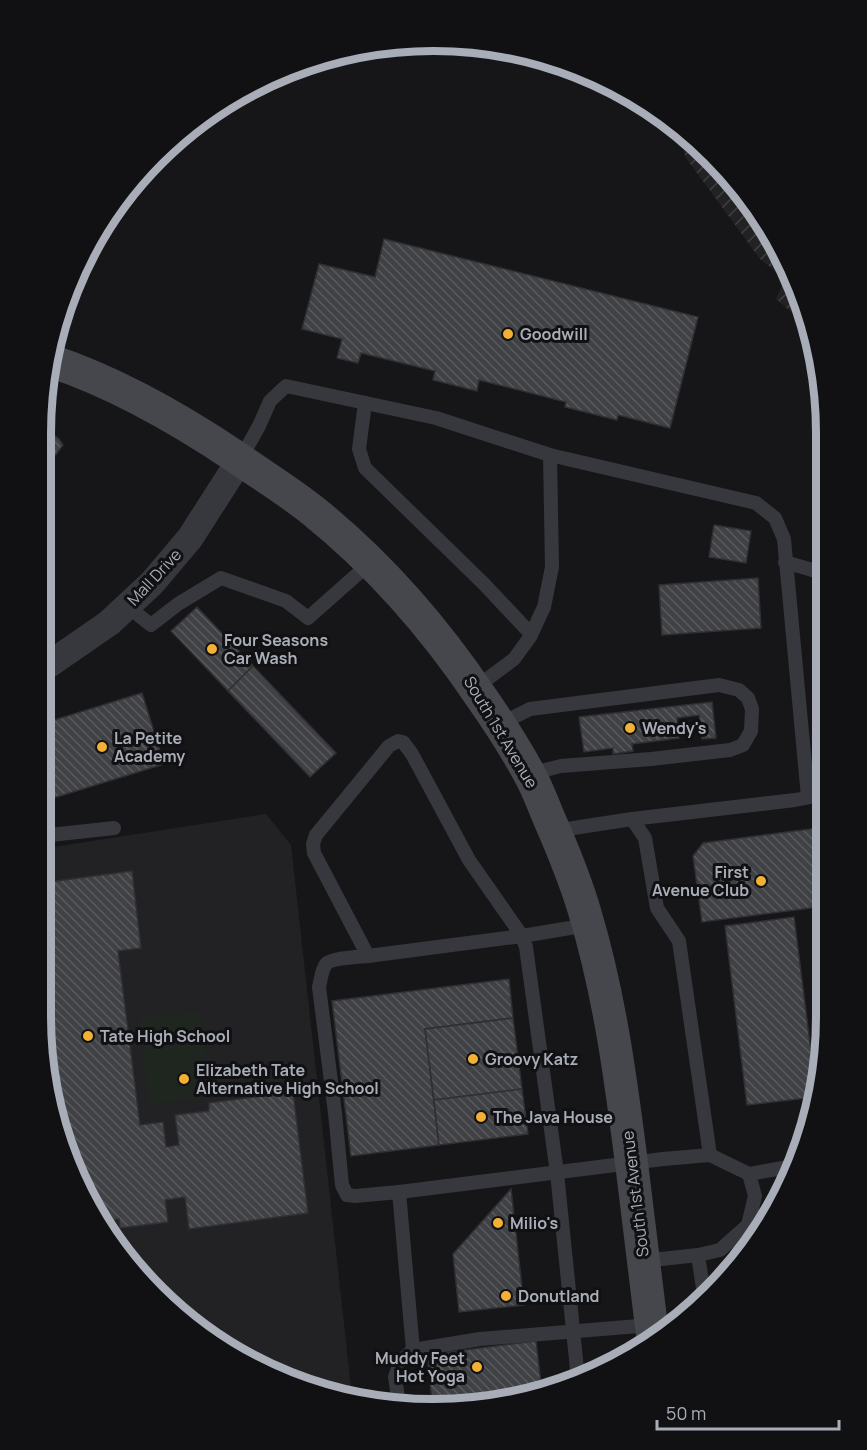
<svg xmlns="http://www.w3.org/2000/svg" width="867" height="1450" viewBox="0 0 867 1450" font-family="Manrope,sans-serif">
<defs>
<pattern id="industrial-furrows" width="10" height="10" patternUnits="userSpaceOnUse" patternTransform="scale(1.5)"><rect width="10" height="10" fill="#222225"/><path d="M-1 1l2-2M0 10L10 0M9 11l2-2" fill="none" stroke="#3f3f43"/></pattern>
<pattern id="building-back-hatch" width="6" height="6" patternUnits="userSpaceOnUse" patternTransform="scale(1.5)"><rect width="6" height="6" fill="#404145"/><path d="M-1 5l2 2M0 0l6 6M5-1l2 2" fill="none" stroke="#595a5e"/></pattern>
</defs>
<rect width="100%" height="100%" fill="#161618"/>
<!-- built -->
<path fill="#222225" d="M 266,814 L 291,845 L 352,1396 L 308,1389 L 215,1343 L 122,1255 L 61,1142 L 41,1016 L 41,849 Z"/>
<!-- industrial -->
<path fill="url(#industrial-furrows)" d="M 677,129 L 729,174 L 774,237 L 806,307 L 810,328 L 776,299 L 785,279 L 760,259 L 686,158 Z"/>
<!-- pitch -->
<path fill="#1e261f" d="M 200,1011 L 211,1097 L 149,1104 L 139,1018 Z"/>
<!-- building -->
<g fill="url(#building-back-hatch)" stroke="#303034" stroke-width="1.5">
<path d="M 384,239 L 698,317 L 670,428 L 618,415 L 617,420 L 565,407 L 566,402 L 479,380 L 477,391 L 433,380 L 435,371 L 361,353 L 358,363 L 337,358 L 342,339 L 302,329 L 319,264 L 375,277 Z"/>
<path d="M 41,425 L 59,439 L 63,445 L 41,474 Z"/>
<path d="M 714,525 L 751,531 L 746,563 L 709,557 Z"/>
<path d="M 758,578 L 761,628 L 662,635 L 659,585 Z"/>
<path d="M 197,607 L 253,666 L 228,691 L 171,631 Z"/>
<path d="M 253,666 L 336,753 L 310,777 L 228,691 Z"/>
<path d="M 142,693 L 164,764 L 50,799 L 42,774 L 54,770 L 41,729 L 41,724 Z"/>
<path d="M 712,702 L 716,738 L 702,739 L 699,715 L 677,718 L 679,738 L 632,744 L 633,751 L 613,754 L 613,748 L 584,752 L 579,717 Z"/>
<path d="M 826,827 L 826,906 L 702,922 L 693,856 L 703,843 Z"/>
<path d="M 132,871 L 141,948 L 118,951 L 140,1125 L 163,1122 L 166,1147 L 179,1145 L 175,1115 L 209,1111 L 209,1103 L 293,1092 L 308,1213 L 189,1229 L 185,1197 L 165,1200 L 168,1222 L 120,1228 L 119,1219 L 103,1221 L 61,1143 L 41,980 L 41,883 Z"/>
<path d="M 794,917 L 816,1091 L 815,1097 L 747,1105 L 725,926 Z"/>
<path d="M 509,979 L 513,1018 L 425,1029 L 439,1145 L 351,1156 L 332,1001 Z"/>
<path d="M 513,1018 L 522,1089 L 434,1100 L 425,1029 Z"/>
<path d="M 522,1089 L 528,1134 L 439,1145 L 434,1100 Z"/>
<path d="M 511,1189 L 524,1305 L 459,1312 L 453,1254 Z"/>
<path d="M 536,1341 L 542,1392 L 433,1409 L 427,1355 Z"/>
</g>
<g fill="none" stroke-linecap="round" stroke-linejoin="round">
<!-- service -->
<g stroke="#37383d" stroke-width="14">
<path d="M 365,403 L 359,449 L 365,468 L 484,584 L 531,634"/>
<path d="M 240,460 L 259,426 L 270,401 L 286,386 L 436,418 L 550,455 L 756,503 L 775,518 L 784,539 L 808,797"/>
<path d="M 785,562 L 826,574"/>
<path d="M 127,606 L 151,625 L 178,604 L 221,578 L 286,601 L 308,618 L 370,563"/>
<path d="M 475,688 L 514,659 L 530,637 L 544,607 L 552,567 L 550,455"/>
<path d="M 500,724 L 530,709 L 719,685 L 739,690 L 748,698 L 752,709 L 751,731 L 743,745 L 730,750 L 651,759 L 561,766 L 529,774"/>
<path d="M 632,819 L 645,838 L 657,908 L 679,941 L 710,1155"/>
<path d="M 554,831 L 632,819 L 795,800 L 826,794"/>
<path d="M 41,836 L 114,828"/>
<path d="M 368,956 C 358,957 331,958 326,964 C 321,971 321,980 319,987 L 335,1113 L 342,1185 L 347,1195 L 355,1196 L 399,1192"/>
<path d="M 749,1174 L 794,1166"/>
<path d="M 698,1255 L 704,1295"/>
<path d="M 413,1350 L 399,1192 L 663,1159 L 710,1155 L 749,1174 L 755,1196 L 748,1225 L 720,1250 L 698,1255 L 643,1261"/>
<path d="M 578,1379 L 557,1173 L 526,947 L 522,936 L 469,860 L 412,754 L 403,742 L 398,741 L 389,746 L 316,835 L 313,844 L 314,853 L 368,956 L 522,936 L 588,925"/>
<path d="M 399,1404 L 395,1377 L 401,1361 L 413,1350 L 480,1339 L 651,1325"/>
</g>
<!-- minor -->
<path stroke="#37383d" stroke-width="27" d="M 41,670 L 109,623 L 152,583 L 190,538 L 240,460"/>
<!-- secondary -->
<path stroke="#45474d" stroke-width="33" d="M 51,361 C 117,383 178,418 236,457 C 262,475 288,491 312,510 C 378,563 434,627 481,697 C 500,724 518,752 533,781 C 541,797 547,815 555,832 C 566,858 577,885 585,913 C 610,996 621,1081 632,1167 C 639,1224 646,1282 653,1339"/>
</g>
<!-- markers -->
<g fill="#f2b134" stroke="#111113" stroke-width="2">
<circle cx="508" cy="334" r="6"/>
<circle cx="212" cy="649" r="6"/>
<circle cx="630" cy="728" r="6"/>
<circle cx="102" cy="747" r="6"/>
<circle cx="761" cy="881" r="6"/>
<circle cx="88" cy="1036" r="6"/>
<circle cx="473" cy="1059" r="6"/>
<circle cx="184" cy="1079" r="6"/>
<circle cx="481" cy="1117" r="6"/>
<circle cx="498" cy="1223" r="6"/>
<circle cx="506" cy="1296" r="6"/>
<circle cx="477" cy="1367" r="6"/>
</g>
<g text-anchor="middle" stroke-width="6" stroke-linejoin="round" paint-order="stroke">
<!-- poi labels -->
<g font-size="16" font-weight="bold" fill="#a8adb8" stroke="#111113" text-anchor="start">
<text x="520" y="340">Goodwill</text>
<text x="224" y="646">Four Seasons<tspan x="224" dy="18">Car Wash</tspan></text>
<text x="642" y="734">Wendy's</text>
<text x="114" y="744">La Petite<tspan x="114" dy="18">Academy</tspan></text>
<text x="749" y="878" text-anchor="end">First<tspan x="749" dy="18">Avenue Club</tspan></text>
<text x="100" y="1042">Tate High School</text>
<text x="485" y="1065">Groovy Katz</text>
<text x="196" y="1076">Elizabeth Tate<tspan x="196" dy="18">Alternative High School</tspan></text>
<text x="493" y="1123">The Java House</text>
<text x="510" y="1229">Milio's</text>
<text x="518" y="1302">Donutland</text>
<text x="465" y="1364" text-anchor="end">Muddy Feet<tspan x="465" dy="18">Hot Yoga</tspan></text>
</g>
<!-- street labels -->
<g font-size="16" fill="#a8adb8" stroke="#111113">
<text transform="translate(154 577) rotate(-47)" y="6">Mall Drive</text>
<text transform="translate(501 732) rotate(59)" y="6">South 1st Avenue</text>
<text transform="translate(635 1194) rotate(-97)" y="6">South 1st Avenue</text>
</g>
</g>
<!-- crop -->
<path d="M0 0H867V1450H0ZM433 51H434A382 382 0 0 1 816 433V1017A382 382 0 0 1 434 1399H433A382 382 0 0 1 51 1017V433A382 382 0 0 1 433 51Z" fill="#111113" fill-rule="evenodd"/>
<path fill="none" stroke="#a8adb8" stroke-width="8" d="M433 51H434A382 382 0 0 1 816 433V1017A382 382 0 0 1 434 1399H433A382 382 0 0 1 51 1017V433A382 382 0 0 1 433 51Z"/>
<!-- scale -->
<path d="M657 1420v9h182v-9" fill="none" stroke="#a8adb8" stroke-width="3"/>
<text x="666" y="1420" font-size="18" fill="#a8adb8" stroke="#111113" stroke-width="4.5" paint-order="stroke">50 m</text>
</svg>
